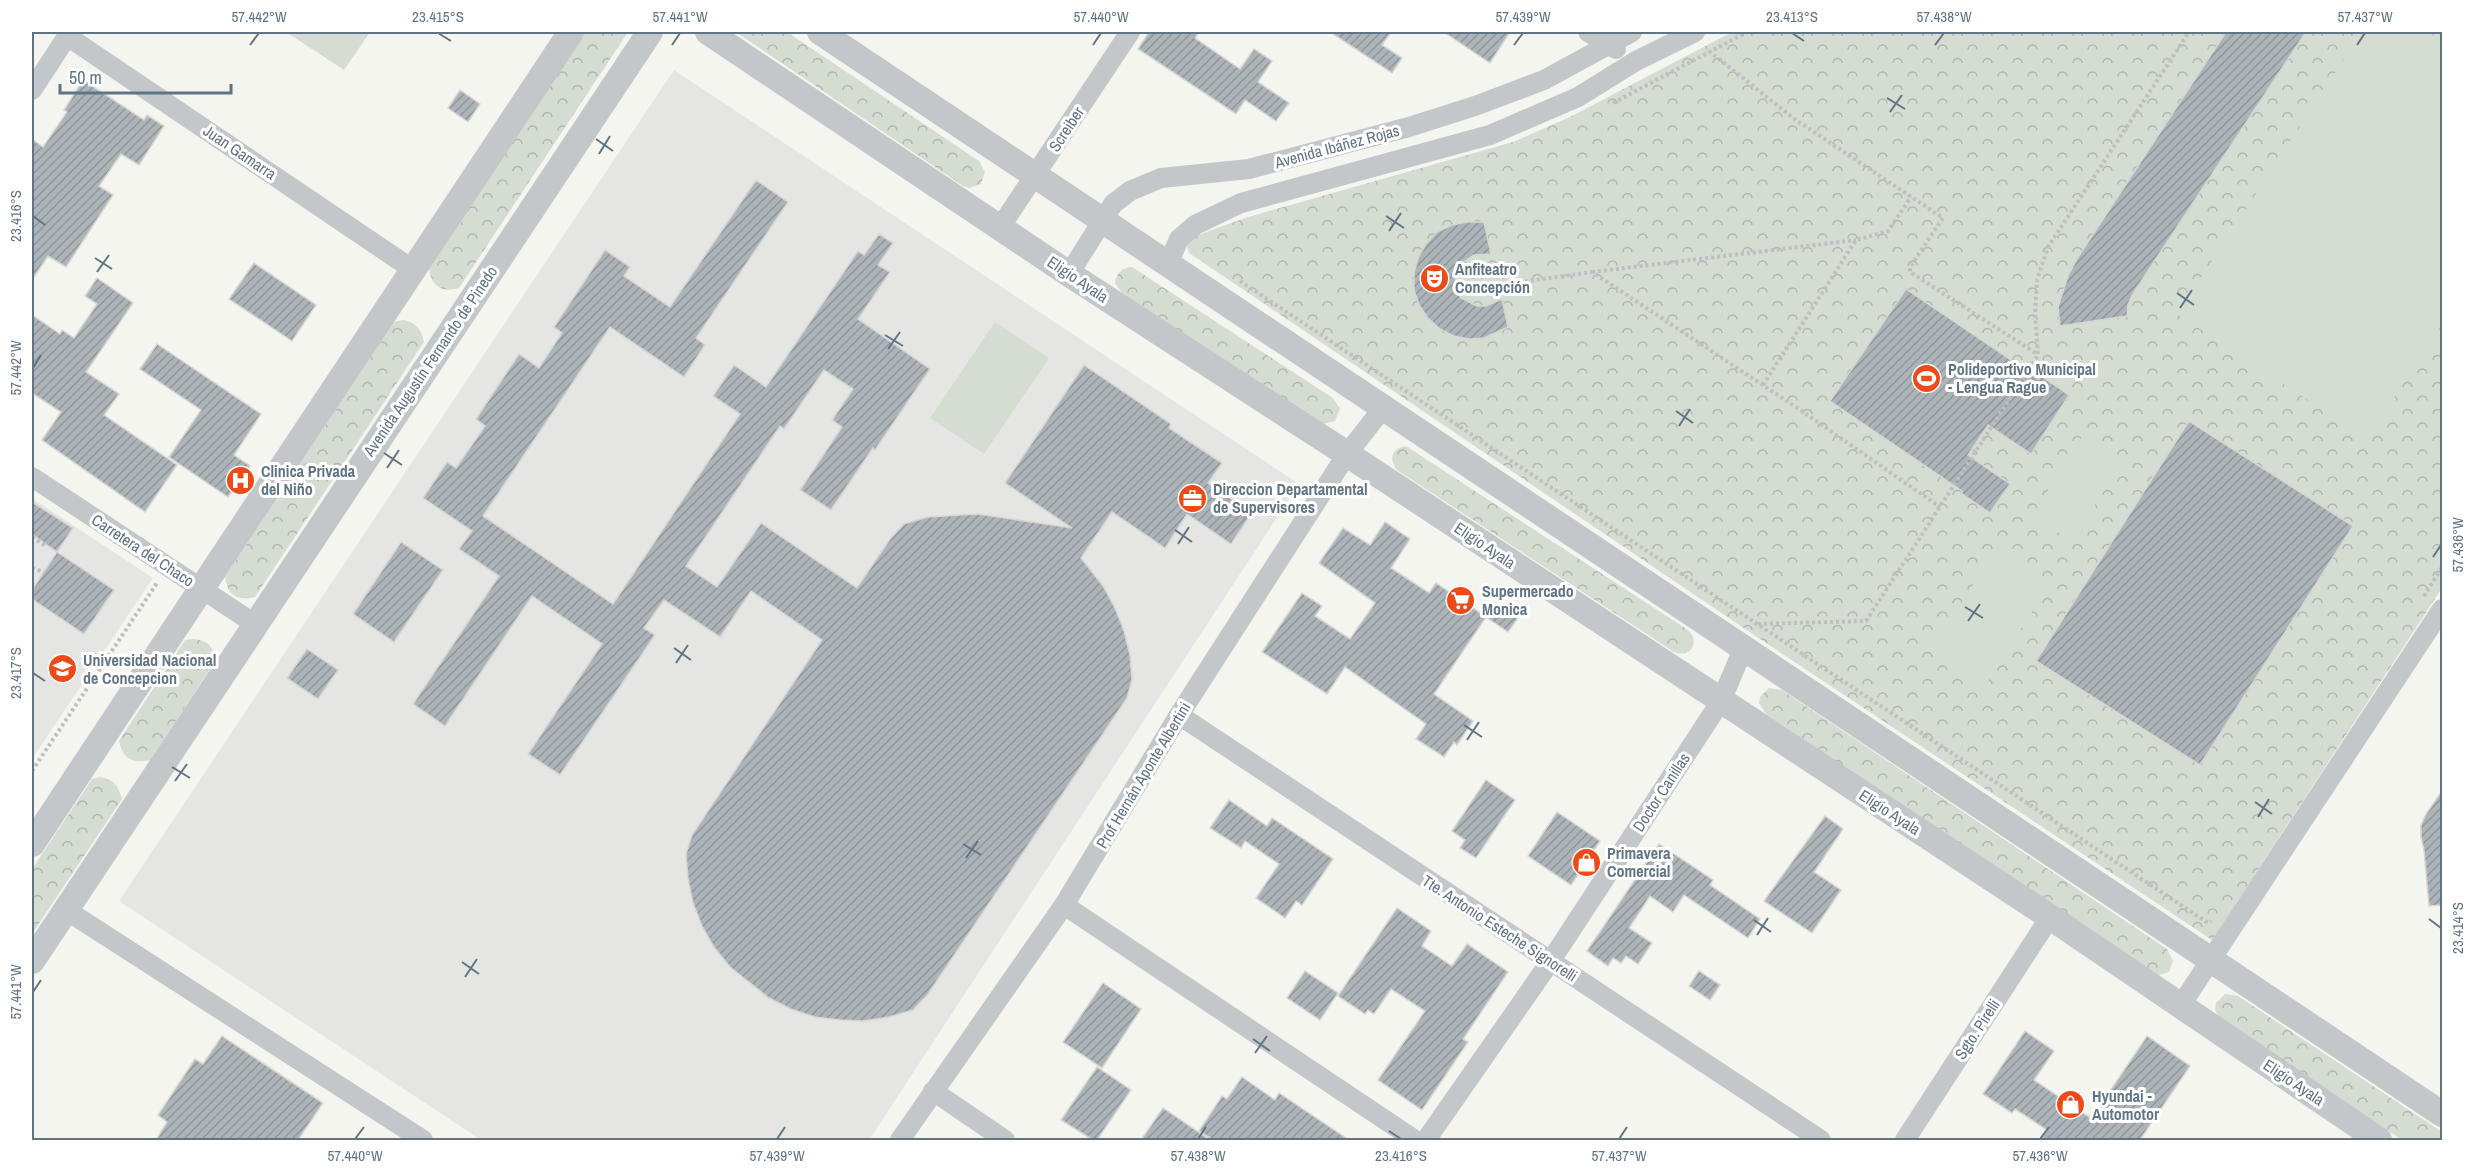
<svg xmlns="http://www.w3.org/2000/svg" width="2474" height="1172" viewBox="0 0 2474 1172" font-family="'Archivo Narrow',sans-serif">
<defs>
<pattern id="park-crowns" width="20" height="18" patternUnits="userSpaceOnUse" patternTransform="scale(1.5)"><rect width="20" height="18" fill="#d5dcd1"/><path d="M2 6a3 3 0 1 1 6 0M12 15a3 3 0 1 1 6 0" fill="none" stroke="#b0b7af"/></pattern>
<pattern id="building-hatch" width="6" height="6" patternUnits="userSpaceOnUse" patternTransform="scale(1.5)"><rect width="6" height="6" fill="#acb4b9"/><path d="M-1 1l2-2M0 6l6-6M5 7l2-2" fill="none" stroke="#8f979c"/></pattern>
</defs>
<rect width="100%" height="100%" fill="#f5f5f0"/>
<!-- built -->
<g fill="#e5e6e4">
<path d="M 674,70 L 1299,484 L 869,1140 L 481,1140 L 119,901 Z"/>
<path d="M 32,498 L 153,578 L 32,759 Z"/>
</g>
<!-- park -->
<g fill="url(#park-crowns)">
<path d="M 585,32 L 628,32 L 459,288 C 442,293 432,287 429,269 Z"/>
<path d="M 736,32 L 787,32 L 979,161 L 985,172 L 981,184 L 969,188 L 963,186 Z"/>
<path d="M 1732,32 L 2442,32 L 2442,588 L 2212,940 L 1751,633 L 1189,253 L 1187,246 L 1195,236 L 1248,217 L 1513,142 L 1570,117 Z"/>
<path d="M 1132,267 L 1333,398 L 1340,409 L 1335,421 L 1323,424 L 1122,293 L 1115,283 C 1117,272 1122,268 1132,267 Z"/>
<path d="M 403,320 C 416,322 421,329 424,342 L 255,597 C 237,601 228,596 225,577 L 394,322 Z"/>
<path d="M 1406,446 L 1688,630 C 1701,643 1690,658 1674,652 L 1397,470 C 1388,459 1392,448 1406,446 Z"/>
<path d="M 194,639 C 208,640 213,647 216,660 L 150,760 C 132,764 123,759 119,741 L 185,640 Z"/>
<path d="M 1769,688 L 1782,690 L 2167,949 L 2173,961 L 2169,972 L 2156,976 L 2151,974 L 1766,714 L 1759,703 L 1760,697 Z"/>
<path d="M 100,777 C 114,779 118,786 122,799 L 32,934 L 32,869 L 92,779 Z"/>
<path d="M 2225,994 L 2238,996 L 2442,1132 L 2442,1140 L 2402,1140 L 2221,1020 L 2215,1010 L 2216,1003 Z"/>
</g>
<!-- pitch -->
<g fill="#d5dcd1">
<path d="M 286,32 L 370,32 L 344,70 Z"/>
<path d="M 2362,32 L 2428,32 L 2442,41 L 2442,324 L 2367,439 L 2177,314 Z"/>
<path d="M 995,322 L 1049,358 L 984,454 L 930,418 Z"/>
<path d="M 2084,434 L 2124,460 L 2072,541 L 2032,516 Z"/>
<path d="M 1997,547 L 2051,582 L 1985,686 L 1931,651 Z"/>
</g>
<!-- building -->
<g fill="url(#building-hatch)" stroke="#d6d6d3" stroke-width="1.5">
<path d="M 1149,32 L 1199,32 L 1195,38 L 1240,69 L 1254,49 L 1272,61 L 1258,82 L 1289,103 L 1276,121 L 1245,100 L 1236,114 L 1138,49 Z"/>
<path d="M 1330,32 L 1391,32 L 1382,45 L 1402,58 L 1392,73 Z"/>
<path d="M 1444,32 L 1510,32 L 1490,63 Z"/>
<path d="M 2226,32 L 2306,32 L 2132,295 L 2128,305 L 2127,316 L 2060,326 L 2058,307 L 2068,276 L 2077,259 Z"/>
<path d="M 83,80 L 144,120 L 147,115 L 164,126 L 139,165 L 121,154 L 99,186 L 113,195 L 66,267 L 48,256 L 32,280 L 32,139 L 43,147 L 67,112 L 64,110 Z"/>
<path d="M 460,90 L 480,104 L 468,122 L 448,108 Z"/>
<path d="M 756,180 L 788,202 L 696,338 L 705,345 L 684,377 L 610,327 L 483,516 L 613,604 L 740,414 L 713,396 L 734,365 L 766,387 L 858,251 L 864,255 L 879,234 L 893,243 L 878,265 L 890,272 L 858,319 L 930,369 L 875,450 L 873,448 L 831,510 L 800,490 L 842,427 L 832,420 L 853,389 L 824,370 L 784,429 L 780,426 L 686,566 L 717,587 L 761,523 L 857,588 L 890,539 L 904,524 L 928,517 L 978,514 L 1072,528 L 1005,483 L 1084,365 L 1171,424 L 1169,428 L 1222,463 L 1208,483 L 1252,513 L 1231,544 L 1187,514 L 1165,548 L 1112,512 L 1081,558 L 1103,586 L 1115,608 L 1124,631 L 1130,655 L 1132,680 L 1127,698 L 928,994 L 913,1010 L 889,1017 L 864,1021 L 840,1020 L 815,1017 L 791,1009 L 769,998 L 730,967 L 714,947 L 702,926 L 693,903 L 688,879 L 686,854 L 692,835 L 822,640 L 751,591 L 720,637 L 664,600 L 644,628 L 655,635 L 560,775 L 528,754 L 602,644 L 532,596 L 445,726 L 413,704 L 499,576 L 459,549 L 472,531 L 423,498 L 447,462 L 456,468 L 485,426 L 476,419 L 519,354 L 539,368 L 562,333 L 554,327 L 605,250 L 630,267 L 624,276 L 670,307 Z"/>
<path d="M 1467,222 L 1484,222 L 1491,254 L 1474,255 L 1459,265 L 1455,273 L 1456,290 L 1461,298 L 1477,306 L 1486,306 L 1502,299 L 1508,327 L 1484,338 L 1470,339 L 1454,336 L 1440,329 L 1428,318 L 1419,305 L 1414,290 L 1414,273 L 1418,258 L 1426,244 L 1437,232 L 1452,225 Z"/>
<path d="M 254,263 L 316,305 L 292,341 L 229,299 Z"/>
<path d="M 97,278 L 133,303 L 86,372 L 119,394 L 104,415 L 177,465 L 145,512 L 42,440 L 61,412 L 32,393 L 32,315 L 60,334 L 62,330 L 74,338 L 97,304 L 85,296 Z"/>
<path d="M 1906,289 L 2039,379 L 2041,376 L 2069,395 L 2031,454 L 1988,425 L 1968,455 L 2010,484 L 1990,513 L 1961,493 L 1962,491 L 1830,401 Z"/>
<path d="M 157,344 L 261,414 L 234,455 L 250,466 L 228,497 L 169,457 L 201,410 L 140,369 Z"/>
<path d="M 2189,421 L 2353,526 L 2200,765 L 2036,661 Z"/>
<path d="M 32,502 L 73,528 L 57,552 L 32,534 Z"/>
<path d="M 1385,522 L 1410,539 L 1391,568 L 1429,593 L 1436,583 L 1486,617 L 1434,694 L 1473,721 L 1457,745 L 1454,742 L 1444,757 L 1416,739 L 1426,724 L 1345,667 L 1327,694 L 1262,652 L 1302,593 L 1322,606 L 1315,616 L 1350,639 L 1375,603 L 1319,563 L 1343,528 L 1370,545 Z"/>
<path d="M 401,542 L 443,570 L 394,642 L 353,614 Z"/>
<path d="M 57,552 L 114,590 L 84,634 L 32,599 L 32,590 Z"/>
<path d="M 1496,603 L 1518,618 L 1508,632 L 1486,617 Z"/>
<path d="M 307,649 L 338,670 L 318,699 L 287,678 Z"/>
<path d="M 1486,780 L 1515,800 L 1476,858 L 1460,848 L 1465,840 L 1452,831 Z"/>
<path d="M 2442,791 L 2442,905 L 2429,906 L 2424,850 L 2421,837 L 2421,825 L 2426,814 Z"/>
<path d="M 1229,800 L 1267,826 L 1272,818 L 1333,859 L 1302,905 L 1296,901 L 1285,918 L 1256,898 L 1279,864 L 1245,841 L 1241,848 L 1210,828 Z"/>
<path d="M 1557,812 L 1600,841 L 1571,885 L 1528,856 Z"/>
<path d="M 1825,816 L 1843,829 L 1814,872 L 1841,890 L 1812,933 L 1764,901 Z"/>
<path d="M 1659,844 L 1713,880 L 1710,885 L 1760,919 L 1748,938 L 1684,895 L 1673,912 L 1650,896 L 1629,928 L 1652,943 L 1638,964 L 1626,956 L 1621,963 L 1613,958 L 1608,966 L 1587,951 Z"/>
<path d="M 1397,908 L 1431,931 L 1422,946 L 1452,966 L 1467,944 L 1508,972 L 1463,1039 L 1468,1042 L 1422,1110 L 1378,1080 L 1425,1011 L 1391,989 L 1374,1014 L 1368,1010 L 1365,1014 L 1338,996 Z"/>
<path d="M 1305,971 L 1338,993 L 1320,1020 L 1287,998 Z"/>
<path d="M 1699,971 L 1720,985 L 1710,1000 L 1689,986 Z"/>
<path d="M 1103,983 L 1141,1009 L 1102,1068 L 1063,1042 Z"/>
<path d="M 2025,1031 L 2054,1051 L 2034,1080 L 2089,1117 L 2096,1107 L 2098,1109 L 2147,1036 L 2190,1066 L 2140,1140 L 2040,1140 L 2047,1130 L 2015,1109 L 2012,1113 L 1983,1094 Z"/>
<path d="M 222,1036 L 323,1103 L 298,1140 L 156,1140 L 167,1122 L 158,1115 L 195,1059 L 203,1064 Z"/>
<path d="M 1097,1067 L 1131,1090 L 1097,1140 L 1093,1140 L 1061,1120 Z"/>
<path d="M 1242,1077 L 1275,1100 L 1279,1093 L 1349,1140 L 1213,1140 L 1199,1131 L 1222,1096 L 1227,1099 Z"/>
<path d="M 1163,1108 L 1210,1140 L 1141,1140 Z"/>
</g>
<g fill="none" stroke-linecap="round" stroke-linejoin="round">
<!-- path -->
<g stroke="#bdbfc1" stroke-width="4" stroke-dasharray="3 3" stroke-linecap="butt">
<path d="M 1709,51 L 1793,118 L 1943,218 L 1910,267 L 1910,272 L 2037,354"/>
<path d="M 1613,103 L 1747,32"/>
<path d="M 1592,272 L 1856,240"/>
<path d="M 1240,281 L 2208,923 L 2211,921"/>
<path d="M 1507,284 L 1592,272 L 1796,407 L 1940,507"/>
<path d="M 1763,385 L 1856,240 L 1888,231 L 1911,197"/>
<path d="M 32,537 L 46,546 L 47,545"/>
<path d="M 32,568 L 44,572"/>
<path d="M 2424,596 L 2442,567"/>
<path d="M 1758,624 L 1866,621 L 2038,355 L 2035,314 L 2037,280 L 2048,247 L 2189,32"/>
<path d="M 32,771 L 157,583"/>
</g>
<!-- minor -->
<g stroke="#c3c7ca" stroke-width="20">
<path d="M 1588,32 L 1616,49"/>
<path d="M 67,36 L 412,269"/>
<path d="M 32,90 L 70,32"/>
<path d="M 1001,226 L 1130,32"/>
<path d="M 1168,264 L 1179,239 L 1195,225 L 1241,203 L 1490,135 L 1578,97 L 1636,61 L 1695,32"/>
<path d="M 1069,274 L 1113,204 L 1130,191 L 1161,178 L 1249,169 L 1409,127 L 1475,106 L 1544,80 L 1632,32"/>
<path d="M 32,477 L 255,624"/>
<path d="M 1179,715 L 1821,1140"/>
<path d="M 1064,905 L 1415,1140"/>
<path d="M 66,910 L 423,1140"/>
<path d="M 2181,1005 L 2442,609"/>
<path d="M 933,1091 L 1005,1140"/>
<path d="M 900,1140 L 1064,905 L 1179,715 L 1347,454 L 1383,408"/>
<path d="M 1426,1140 L 1550,962 L 1721,701 L 1744,647"/>
<path d="M 1905,1140 L 2050,917"/>
</g>
<!-- tertiary -->
<g stroke="#c3c7ca" stroke-width="26">
<path d="M 708,32 L 1069,274 L 1347,454 L 2050,917 L 2379,1140"/>
<path d="M 820,32 L 2442,1114"/>
<path d="M 32,844 L 571,32"/>
<path d="M 32,961 L 650,32"/>
</g>
</g>
<!-- ticks -->
<path fill="none" stroke="#617483" stroke-width="2" d="M 438,33 L 451,41M 1792,33 L 1804,41M 250,45 L 259,33M 672,45 L 680,33M 1093,45 L 1101,33M 1514,45 L 1523,33M 1935,45 L 1944,33M 2357,45 L 2365,33M 1887,98 L 1905,109M 1890,112 L 1902,95M 596,139 L 613,151M 599,154 L 610,136M 33,216 L 45,225M 1386,216 L 1404,228M 1389,231 L 1401,213M 95,258 L 112,269M 97,272 L 109,255M 2177,293 L 2194,305M 2180,308 L 2192,290M 885,335 L 903,346M 888,349 L 900,332M 33,368 L 41,355M 1676,411 L 1693,423M 1679,426 L 1690,409M 384,453 L 402,465M 387,468 L 399,450M 1175,530 L 1192,542M 1178,544 L 1189,527M 2433,557 L 2441,545M 1965,607 L 1983,618M 1968,621 L 1980,604M 674,648 L 691,660M 676,663 L 688,645M 33,673 L 45,681M 1464,725 L 1482,737M 1467,740 L 1479,722M 172,767 L 190,778M 175,781 L 187,764M 2255,802 L 2272,814M 2258,817 L 2269,799M 963,844 L 981,855M 966,858 L 978,841M 2429,919 L 2441,928M 1754,920 L 1771,932M 1757,935 L 1768,918M 462,962 L 479,974M 465,977 L 477,959M 33,992 L 41,980M 1253,1039 L 1270,1051M 1255,1053 L 1267,1036M 1389,1131 L 1401,1139M 355,1139 L 364,1127M 777,1139 L 785,1127M 1198,1139 L 1206,1127M 1619,1139 L 1627,1127M 2040,1139 L 2049,1127"/>
<!-- icons -->
<defs>
<symbol id="theatre-disc" viewBox="-11 -11 22 22"><circle r="9.5" fill="#ee4a17" stroke="#fff"/><path d="M-5-5.5Q0-4 5-5.5V0Q5 5 0 6Q-5 5-5 0ZM-3.3-2.5H-1v1.5H-3.3ZM1-2.5H3.3v1.5H1ZM-2.8 1Q0 5.5 2.8 1Z" fill="#fff"/></symbol>
<symbol id="stadium-disc" viewBox="-11 -11 22 22"><circle r="9.5" fill="#ee4a17" stroke="#fff"/><path d="M0-5a6.5 5 0 1 0 0 10a6.5 5 0 1 0 0-10ZM-3.5-1.8h7v3.6h-7Z" fill="#fff"/></symbol>
<symbol id="hospital-disc" viewBox="-11 -11 22 22"><circle r="9.5" fill="#ee4a17" stroke="#fff"/><path d="M-5-5h3v3.5h4V-5h3V5h-3V1.5h-4V5h-3Z" fill="#fff"/></symbol>
<symbol id="office-disc" viewBox="-11 -11 22 22"><circle r="9.5" fill="#ee4a17" stroke="#fff"/><path d="M-6-3h4V-5.5h4V-3h4V5H-6ZM-1-4.5V-3h2v-1.5ZM-6 0V1H6V0Z" fill="#fff"/></symbol>
<symbol id="supermarket-disc" viewBox="-11 -11 22 22"><circle r="9.5" fill="#ee4a17" stroke="#fff"/><path d="M-6-5.5h2.5l.6 2H6L4.5 2H-2.5L-4.4-4H-6ZM-1.5 3.2a1.3 1.3 0 1 0 .1 0ZM3 3.2a1.3 1.3 0 1 0 .1 0Z" fill="#fff"/></symbol>
<symbol id="university-disc" viewBox="-11 -11 22 22"><circle r="9.5" fill="#ee4a17" stroke="#fff"/><path d="M0-5L7-2L0 1L-7-2ZM-4 1L0 2.5L4 1V4Q0 6-4 4Z" fill="#fff"/></symbol>
<symbol id="shop-disc" viewBox="-11 -11 22 22"><circle r="9.5" fill="#ee4a17" stroke="#fff"/><path d="M-5-2.5h2.3a2.7 3.5 0 0 1 5.4 0H5L5.5 6h-11ZM-1.5-2.5h3a1.5 2.3 0 0 0-3 0Z" fill="#fff"/></symbol>
</defs>
<g fill-rule="evenodd">
<use href="#theatre-disc" x="1418" y="262" width="33" height="33"/>
<use href="#stadium-disc" x="1910" y="362" width="33" height="33"/>
<use href="#hospital-disc" x="224" y="464" width="33" height="33"/>
<use href="#office-disc" x="1176" y="482" width="33" height="33"/>
<use href="#supermarket-disc" x="1444" y="584" width="33" height="33"/>
<use href="#university-disc" x="46" y="652" width="33" height="33"/>
<use href="#shop-disc" x="1570" y="846" width="33" height="33"/>
<use href="#shop-disc" x="2054" y="1088" width="33" height="33"/>
</g>
<g text-anchor="middle" stroke-width="6" stroke-linejoin="round" paint-order="stroke">
<!-- street labels -->
<g font-size="16" fill="#617483" stroke="#fff">
<text transform="translate(1066 129) rotate(-57)" y="6">Screiber</text>
<text transform="translate(1337 146) rotate(-15)" y="6">Avenida Ibáñez Rojas</text>
<text transform="translate(240 152) rotate(34)" y="6">Juan Gamarra</text>
<text transform="translate(1078 279) rotate(34)" y="6">Eligio Ayala</text>
<text transform="translate(430 361) rotate(-56)" y="6">Avenida Augustín Fernando de Pinedo</text>
<text transform="translate(1485 545) rotate(34)" y="6">Eligio Ayala</text>
<text transform="translate(143 550) rotate(33)" y="6">Carretera del Chaco</text>
<text transform="translate(1143 775) rotate(-59)" y="6">Prof Hernán Aponte Albertini</text>
<text transform="translate(1661 792) rotate(-57)" y="6">Doctor Canillas</text>
<text transform="translate(1890 812) rotate(33)" y="6">Eligio Ayala</text>
<text transform="translate(1500 928) rotate(33)" y="6">Tte. Antonio Esteche Signorelli</text>
<text transform="translate(1977 1029) rotate(-57)" y="6">Sgto. Pirelli</text>
<text transform="translate(2294 1082) rotate(34)" y="6">Eligio Ayala</text>
</g>
<!-- poi labels -->
<g font-size="16" font-weight="bold" fill="#617483" stroke="#fff" text-anchor="start">
<text x="1455" y="275">Anfiteatro<tspan x="1455" dy="18">Concepción</tspan></text>
<text x="1948" y="375">Polideportivo Municipal<tspan x="1948" dy="18">- Lengua Rague</tspan></text>
<text x="261" y="477">Clinica Privada<tspan x="261" dy="18">del Niño</tspan></text>
<text x="1213" y="495">Direccion Departamental<tspan x="1213" dy="18">de Supervisores</tspan></text>
<text x="1482" y="597">Supermercado<tspan x="1482" dy="18">Monica</tspan></text>
<text x="83" y="666">Universidad Nacional<tspan x="83" dy="18">de Concepcion</tspan></text>
<text x="1607" y="859">Primavera<tspan x="1607" dy="18">Comercial</tspan></text>
<text x="2092" y="1102">Hyundai -<tspan x="2092" dy="18">Automotor</tspan></text>
</g>
</g>
<!-- border -->
<rect width="2474" height="1172" fill="none" stroke="#ffffff" stroke-width="66"/>
<!-- scale -->
<path d="M60 84v9h171v-9" fill="none" stroke="#617483" stroke-width="3"/>
<text x="69" y="84" font-size="18" fill="#617483" stroke="#ffffff" stroke-width="4.5" paint-order="stroke">50 m</text>
<rect x="33" y="33" width="2408" height="1106" fill="none" stroke="#617483" stroke-width="2"/>
<g font-size="15" text-anchor="middle" fill="#617483">
<text x="259" y="22">57.442°W</text>
<text x="438" y="22">23.415°S</text>
<text x="680" y="22">57.441°W</text>
<text x="1101" y="22">57.440°W</text>
<text x="1523" y="22">57.439°W</text>
<text x="1792" y="22">23.413°S</text>
<text x="1944" y="22">57.438°W</text>
<text x="2365" y="22">57.437°W</text>
<text transform="translate(16 216) rotate(-90)" y="5">23.416°S</text>
<text transform="translate(16 368) rotate(-90)" y="5">57.442°W</text>
<text transform="translate(2458 545) rotate(-90)" y="5">57.436°W</text>
<text transform="translate(16 673) rotate(-90)" y="5">23.417°S</text>
<text transform="translate(2458 928) rotate(-90)" y="5">23.414°S</text>
<text transform="translate(16 992) rotate(-90)" y="5">57.441°W</text>
<text x="355" y="1161">57.440°W</text>
<text x="777" y="1161">57.439°W</text>
<text x="1198" y="1161">57.438°W</text>
<text x="1401" y="1161">23.416°S</text>
<text x="1619" y="1161">57.437°W</text>
<text x="2040" y="1161">57.436°W</text>
</g>
</svg>
